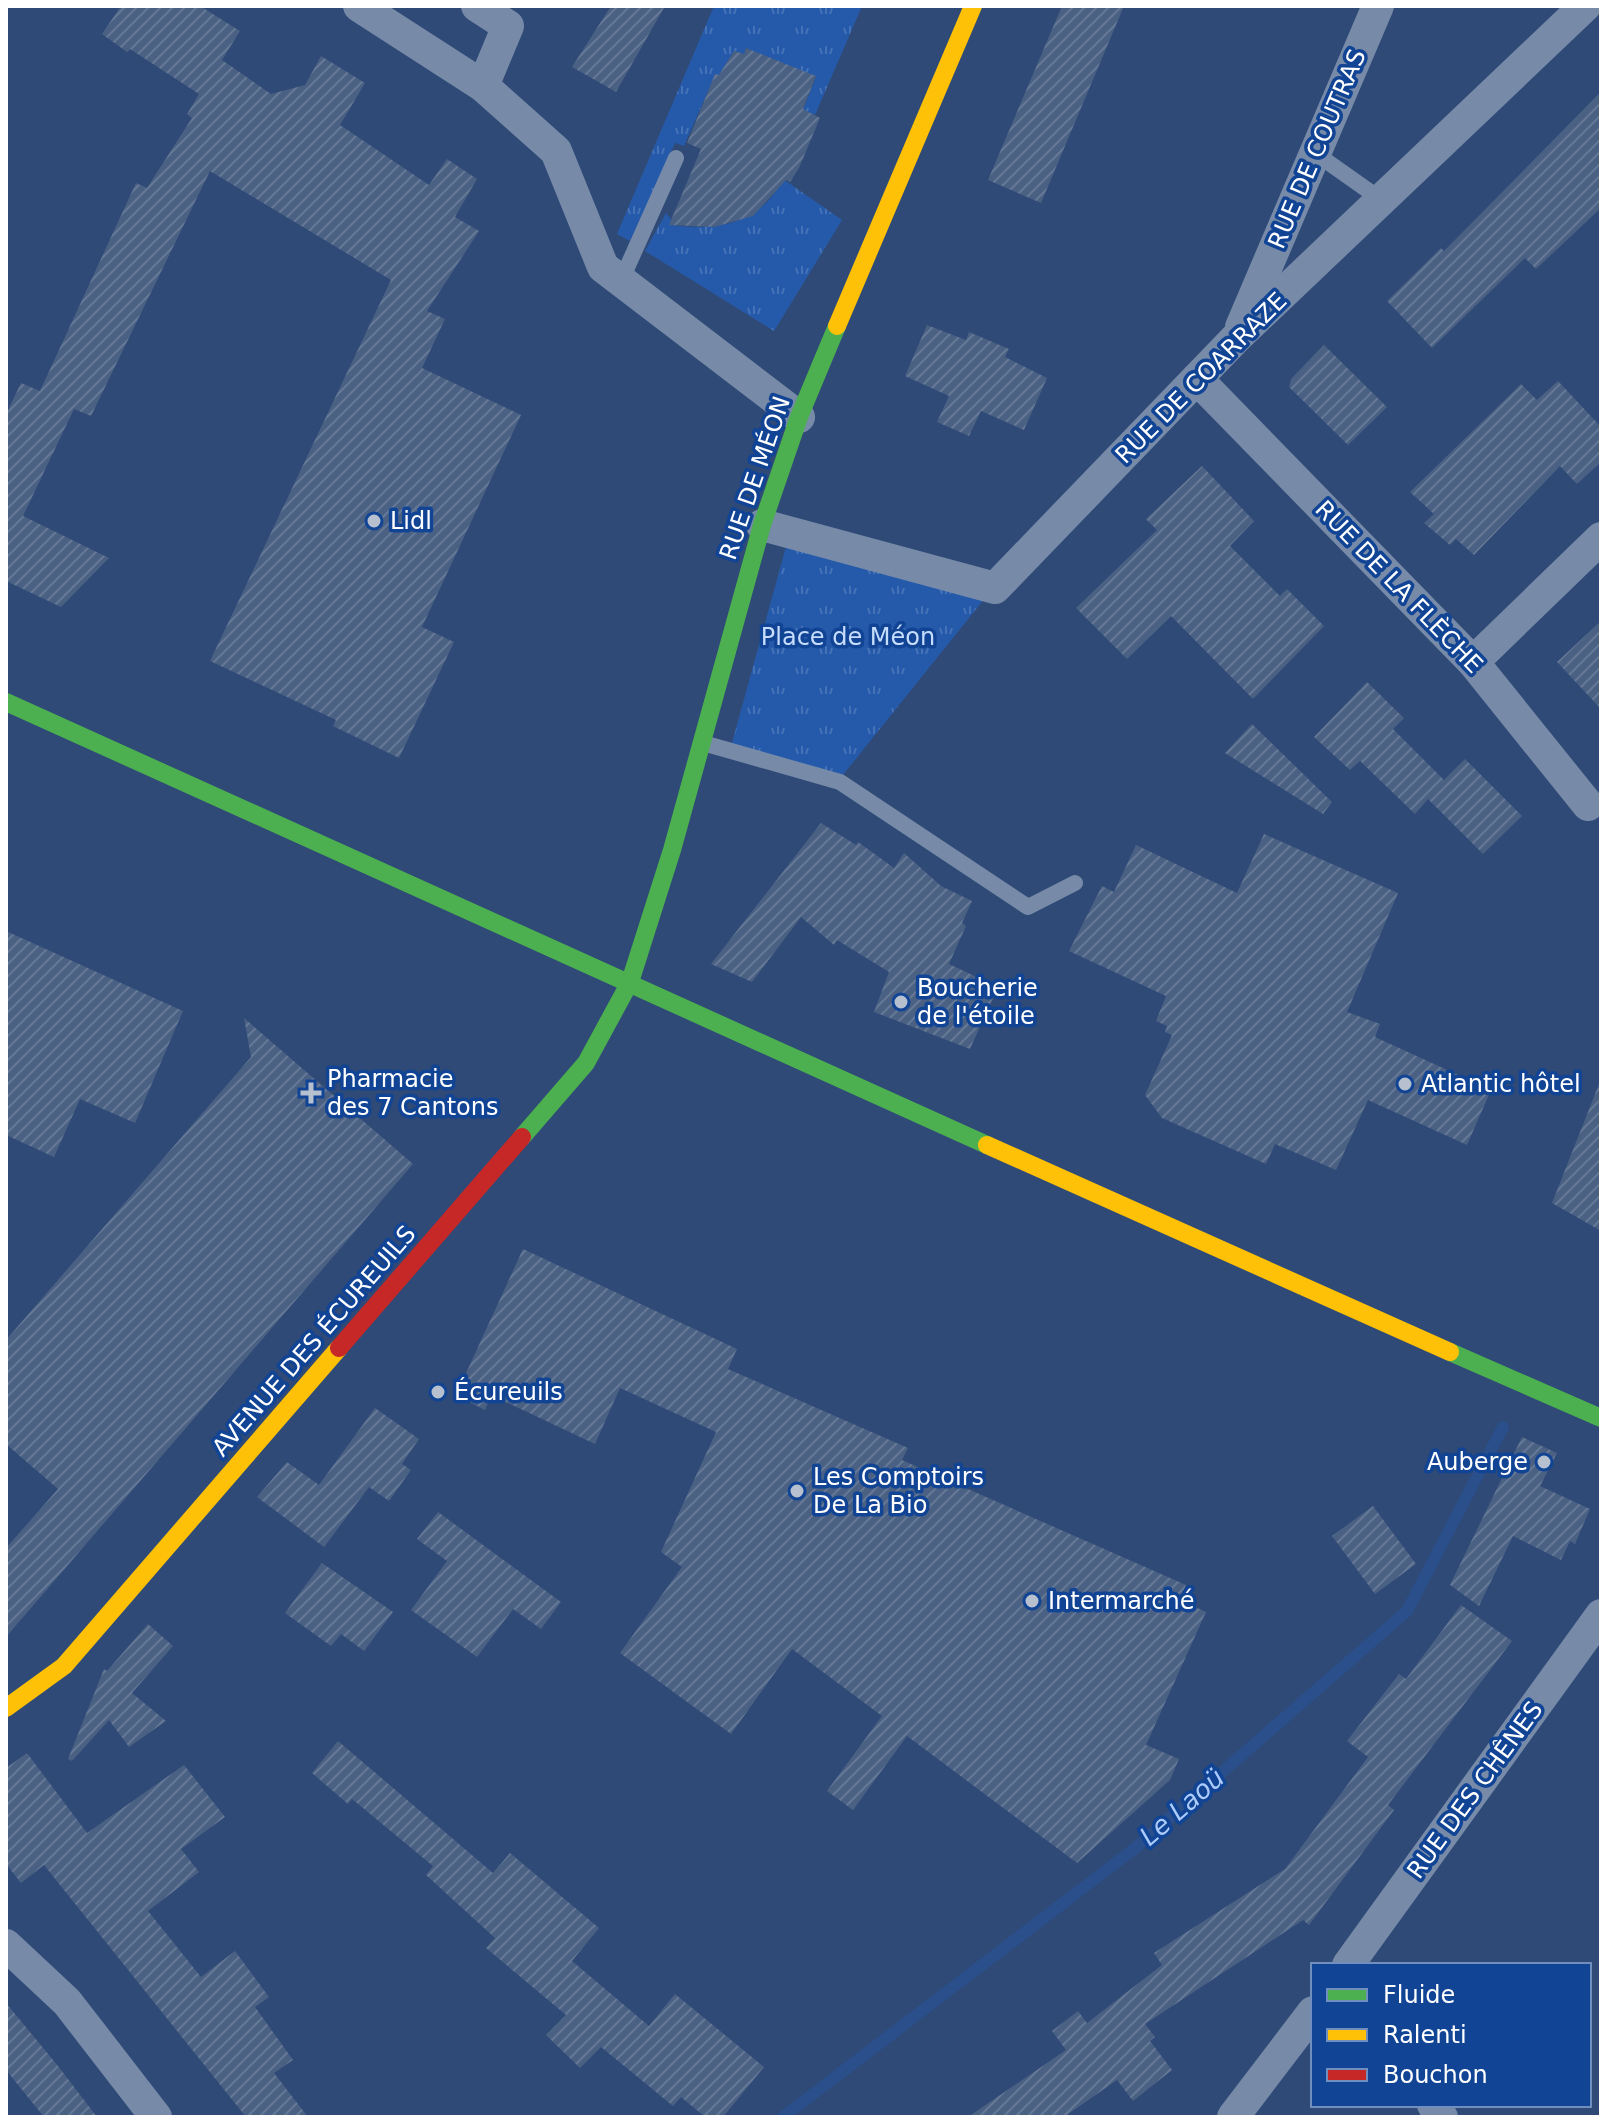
<svg xmlns="http://www.w3.org/2000/svg" width="1607" height="2123" viewBox="0 0 1607 2123" font-family="'DejaVu Sans',sans-serif">
<defs>
<pattern id="grass-tufts" width="24" height="20" patternUnits="userSpaceOnUse" patternTransform="scale(2)"><rect width="24" height="20" fill="#255aab"/><path d="M3 7l-1-3M5 7V3M7 7l1-3M15 17l-1-3M17 17v-4M19 17l1-3" fill="none" stroke="#4673b8"/></pattern>
<pattern id="building-hatch" width="6" height="6" patternUnits="userSpaceOnUse" patternTransform="scale(2)"><rect width="6" height="6" fill="#4a6184"/><path d="M-1 1l2-2M0 6l6-6M5 7l2-2" fill="none" stroke="#657996"/></pattern>
</defs>
<rect width="100%" height="100%" fill="#2f4a76"/>
<!-- grass -->
<g fill="url(#grass-tufts)">
<path d="M 714,6 L 862,6 L 815,115 L 803,110 L 816,77 L 746,48 L 744,54 L 734,51 L 719,75 L 715,75 L 684,146 L 675,143 L 630,241 L 617,234 Z"/>
<path d="M 783,179 L 842,220 L 774,331 L 645,251 L 666,213 L 671,219 L 670,225 C 717,231 760,225 783,179 Z"/>
<path d="M 789,536 L 993,588 L 838,781 L 730,750 Z"/>
</g>
<g fill="none" stroke-linecap="round" stroke-linejoin="round">
<!-- stream -->
<path stroke="#2a4f8a" stroke-width="12" d="M 783,2117 L 1134,1849 L 1407,1611 L 1503,1427"/>
</g>
<!-- building -->
<g fill="url(#building-hatch)">
<path d="M 121,6 L 200,6 L 240,31 L 222,60 L 271,94 L 305,85 L 321,56 L 365,83 L 340,125 L 429,185 L 447,159 L 477,179 L 455,217 L 479,231 L 427,311 L 445,319 L 422,368 L 521,415 L 422,627 L 454,642 L 399,758 L 333,726 L 336,720 L 210,661 L 391,280 L 210,171 L 91,416 L 74,409 L 23,516 L 109,558 L 61,607 L 6,581 L 6,414 L 21,383 L 40,391 L 136,183 L 147,188 L 192,118 L 187,114 L 199,94 L 130,49 L 127,52 L 102,34 Z"/>
<path d="M 611,6 L 665,6 L 616,92 L 572,67 Z"/>
<path d="M 1062,6 L 1124,6 L 1041,203 L 988,180 Z"/>
<path d="M 746,48 L 816,76 L 803,109 L 820,118 L 799,168 L 790,182 L 786,180 L 753,216 L 714,227 L 669,225 L 701,149 L 687,143 L 715,74 L 719,75 L 734,51 L 744,54 Z"/>
<path d="M 1601,92 L 1601,208 L 1536,269 L 1525,258 L 1432,348 L 1387,301 L 1441,248 L 1444,251 Z"/>
<path d="M 927,325 L 966,340 L 969,332 L 1009,349 L 1005,357 L 1047,378 L 1024,430 L 981,411 L 969,436 L 937,422 L 949,396 L 905,376 Z"/>
<path d="M 1324,345 L 1387,407 L 1348,445 L 1289,387 L 1291,379 Z"/>
<path d="M 1558,381 L 1601,427 L 1601,462 L 1577,484 L 1560,466 L 1474,555 L 1456,539 L 1450,545 L 1424,523 L 1434,514 L 1410,492 L 1521,384 L 1537,400 Z"/>
<path d="M 1202,466 L 1254,521 L 1230,546 L 1280,596 L 1287,589 L 1324,626 L 1253,699 L 1171,616 L 1127,659 L 1076,608 L 1157,530 L 1146,519 Z"/>
<path d="M 1601,621 L 1601,709 L 1557,662 Z"/>
<path d="M 1367,682 L 1404,718 L 1393,729 L 1444,780 L 1465,759 L 1522,816 L 1483,854 L 1428,799 L 1415,814 L 1360,761 L 1350,770 L 1314,737 Z"/>
<path d="M 1252,724 L 1332,802 L 1323,814 L 1225,753 Z"/>
<path d="M 821,823 L 856,845 L 858,842 L 894,868 L 904,853 L 941,886 L 972,901 L 962,923 L 966,926 L 949,964 L 998,987 L 970,1049 L 874,1012 L 889,972 L 837,940 L 834,945 L 801,917 L 752,982 L 711,964 Z"/>
<path d="M 1264,834 L 1398,893 L 1347,1012 L 1380,1024 L 1375,1037 L 1491,1090 L 1467,1145 L 1368,1100 L 1336,1170 L 1275,1144 L 1266,1164 L 1162,1118 L 1145,1095 L 1172,1035 L 1165,1032 L 1167,1026 L 1156,1021 L 1166,996 L 1069,951 L 1102,886 L 1114,892 L 1136,845 L 1237,893 Z"/>
<path d="M 6,931 L 183,1011 L 135,1123 L 80,1099 L 54,1157 L 6,1135 Z"/>
<path d="M 244,1018 L 413,1164 L 6,1637 L 6,1548 L 58,1489 L 6,1444 L 6,1340 L 251,1057 Z"/>
<path d="M 1599,1084 L 1601,1084 L 1601,1231 L 1552,1203 Z"/>
<path d="M 523,1249 L 737,1349 L 728,1369 L 908,1448 L 902,1460 L 1186,1585 L 1180,1600 L 1206,1612 L 1146,1745 L 1179,1759 L 1170,1780 L 1077,1863 L 907,1736 L 853,1810 L 827,1791 L 882,1716 L 792,1649 L 731,1734 L 620,1653 L 682,1567 L 661,1552 L 716,1432 L 620,1388 L 595,1444 L 491,1395 L 485,1410 L 456,1395 Z"/>
<path d="M 375,1408 L 419,1439 L 402,1464 L 411,1470 L 389,1501 L 369,1487 L 324,1547 L 257,1497 L 287,1462 L 319,1485 Z"/>
<path d="M 1522,1437 L 1557,1453 L 1540,1486 L 1590,1509 L 1575,1544 L 1570,1541 L 1561,1560 L 1513,1536 L 1479,1606 L 1450,1585 Z"/>
<path d="M 1373,1506 L 1416,1564 L 1375,1594 L 1332,1536 Z"/>
<path d="M 438,1512 L 561,1602 L 541,1629 L 513,1609 L 477,1657 L 411,1610 L 447,1561 L 417,1539 Z"/>
<path d="M 322,1563 L 393,1612 L 364,1651 L 341,1634 L 331,1646 L 285,1613 Z"/>
<path d="M 1461,1605 L 1512,1641 L 1388,1805 L 1394,1810 L 1309,1925 L 1303,1920 L 1145,2024 L 1155,2037 L 1150,2041 L 1172,2070 L 1133,2101 L 1117,2080 L 1064,2117 L 968,2117 L 1066,2050 L 1052,2031 L 1078,2011 L 1087,2023 L 1162,1965 L 1154,1953 L 1285,1869 L 1368,1757 L 1347,1741 L 1399,1674 L 1406,1679 Z"/>
<path d="M 148,1624 L 173,1646 L 132,1693 L 166,1721 L 129,1747 L 109,1720 L 72,1761 L 68,1759 L 104,1669 L 107,1671 Z"/>
<path d="M 338,1741 L 493,1873 L 510,1853 L 599,1928 L 572,1961 L 649,2026 L 675,1994 L 764,2067 L 723,2117 L 705,2117 L 681,2097 L 673,2106 L 601,2047 L 580,2068 L 546,2035 L 566,2015 L 486,1948 L 495,1938 L 426,1875 L 433,1866 L 352,1799 L 348,1804 L 312,1773 Z"/>
<path d="M 27,1753 L 87,1833 L 184,1765 L 225,1817 L 181,1849 L 199,1872 L 148,1911 L 201,1977 L 235,1951 L 269,1997 L 255,2007 L 293,2060 L 274,2073 L 308,2117 L 246,2117 L 44,1865 L 21,1883 L 6,1864 L 6,1768 Z"/>
<path d="M 6,2003 L 58,2066 L 97,2117 L 44,2117 L 6,2070 Z"/>
</g>
<g fill="none" stroke-linecap="round" stroke-linejoin="round">
<!-- lane -->
<g stroke="#778ba9" stroke-width="16">
<path d="M 1315,153 L 1383,201"/>
<path d="M 621,281 L 676,158"/>
<path d="M 703,743 L 840,782 L 1028,907 L 1075,883"/>
</g>
<!-- street -->
<g stroke="#778ba9" stroke-width="32">
<path d="M 359,6 L 483,86 L 556,151 L 603,267 L 799,417"/>
<path d="M 477,6 L 508,26 L 483,86"/>
<path d="M 1241,327 L 1378,6"/>
<path d="M 1197,379 L 1473,662 L 1588,805"/>
<path d="M 762,525 L 995,588 L 1237,337 L 1585,6"/>
<path d="M 1473,662 L 1601,538"/>
<path d="M 6,1945 L 67,2002 L 156,2117"/>
<path d="M 1348,1965 L 1601,1615"/>
<path d="M 1433,2105 L 1442,2117"/>
<path d="M 1233,2117 L 1313,2012"/>
</g>
<!-- fast -->
<g stroke="#4caf50" stroke-width="18">
<path d="M 6,702 L 987,1145"/>
<path d="M 522,1137 L 586,1063 L 630,982 L 672,850 L 762,525 L 799,417 L 837,326"/>
<path d="M 1450,1352 L 1601,1418"/>
</g>
<!-- slow -->
<g stroke="#ffc107" stroke-width="18">
<path d="M 837,326 L 973,6"/>
<path d="M 987,1145 L 1450,1352"/>
<path d="M 6,1708 L 64,1666 L 339,1348"/>
</g>
<!-- jam -->
<path stroke="#c62828" stroke-width="18" d="M 339,1348 L 522,1137"/>
</g>
<!-- markers -->
<g fill="#b6c0cf" stroke="#114494" stroke-width="3">
<circle cx="374" cy="521" r="8"/>
<circle cx="901" cy="1002" r="8"/>
<circle cx="1405" cy="1084" r="8"/>
<path d="M307 1081h8v8h8v8h-8v8h-8v-8h-8v-8h8z"/>
<circle cx="438" cy="1392" r="8"/>
<circle cx="1544" cy="1462" r="8"/>
<circle cx="797" cy="1491" r="8"/>
<circle cx="1032" cy="1601" r="8"/>
</g>
<g text-anchor="middle" stroke-width="7" stroke-linejoin="round" paint-order="stroke">
<!-- street labels -->
<g font-size="24" fill="#fff" stroke="#114494">
<text transform="translate(1317 149) rotate(-67)" y="8">RUE DE COUTRAS</text>
<text transform="translate(1201 378) rotate(-45)" y="8">RUE DE COARRAZE</text>
<text transform="translate(755 478) rotate(-71)" y="8">RUE DE MÉON</text>
<text transform="translate(1399 587) rotate(46)" y="8">RUE DE LA FLÈCHE</text>
<text transform="translate(314 1341) rotate(-49)" y="8">AVENUE DES ÉCUREUILS</text>
<text transform="translate(1475 1790) rotate(-54)" y="8">RUE DES CHÊNES</text>
</g>
<!-- poi labels -->
<g font-size="24" fill="#fff" stroke="#114494" text-anchor="start">
<text x="390" y="529">Lidl</text>
<text x="917" y="996">Boucherie<tspan x="917" dy="28">de l'étoile</tspan></text>
<text x="327" y="1087">Pharmacie<tspan x="327" dy="28">des 7 Cantons</tspan></text>
<text x="1421" y="1092">Atlantic hôtel</text>
<text x="454" y="1400">Écureuils</text>
<text x="1528" y="1470" text-anchor="end">Auberge</text>
<text x="813" y="1485">Les Comptoirs<tspan x="813" dy="28">De La Bio</tspan></text>
<text x="1048" y="1609">Intermarché</text>
</g>
<!-- park labels -->
<g font-size="24" fill="#c7ddfd" stroke="#114494">
<text x="848" y="645">Place de Méon</text>
</g>
<!-- water labels -->
<g font-size="26" font-style="italic" fill="#abcbfa" stroke="#114494">
<text transform="translate(1182 1807) rotate(-41)" y="9">Le Laoü</text>
</g>
</g>
<!-- border -->
<rect width="1607" height="2123" fill="none" stroke="#ffffff" stroke-width="16"/>
<!-- legend -->
<rect x="1311" y="1963" width="280" height="144" fill="#114494" stroke="#708fbf" stroke-width="2"/>
<rect x="1327" y="1989" width="40" height="12" fill="#4caf50" stroke="#708fbf" stroke-width="2"/>
<text x="1383" y="2003" font-size="24" fill="#ffffff">Fluide</text>
<rect x="1327" y="2029" width="40" height="12" fill="#ffc107" stroke="#708fbf" stroke-width="2"/>
<text x="1383" y="2043" font-size="24" fill="#ffffff">Ralenti</text>
<rect x="1327" y="2069" width="40" height="12" fill="#c62828" stroke="#708fbf" stroke-width="2"/>
<text x="1383" y="2083" font-size="24" fill="#ffffff">Bouchon</text>
</svg>
